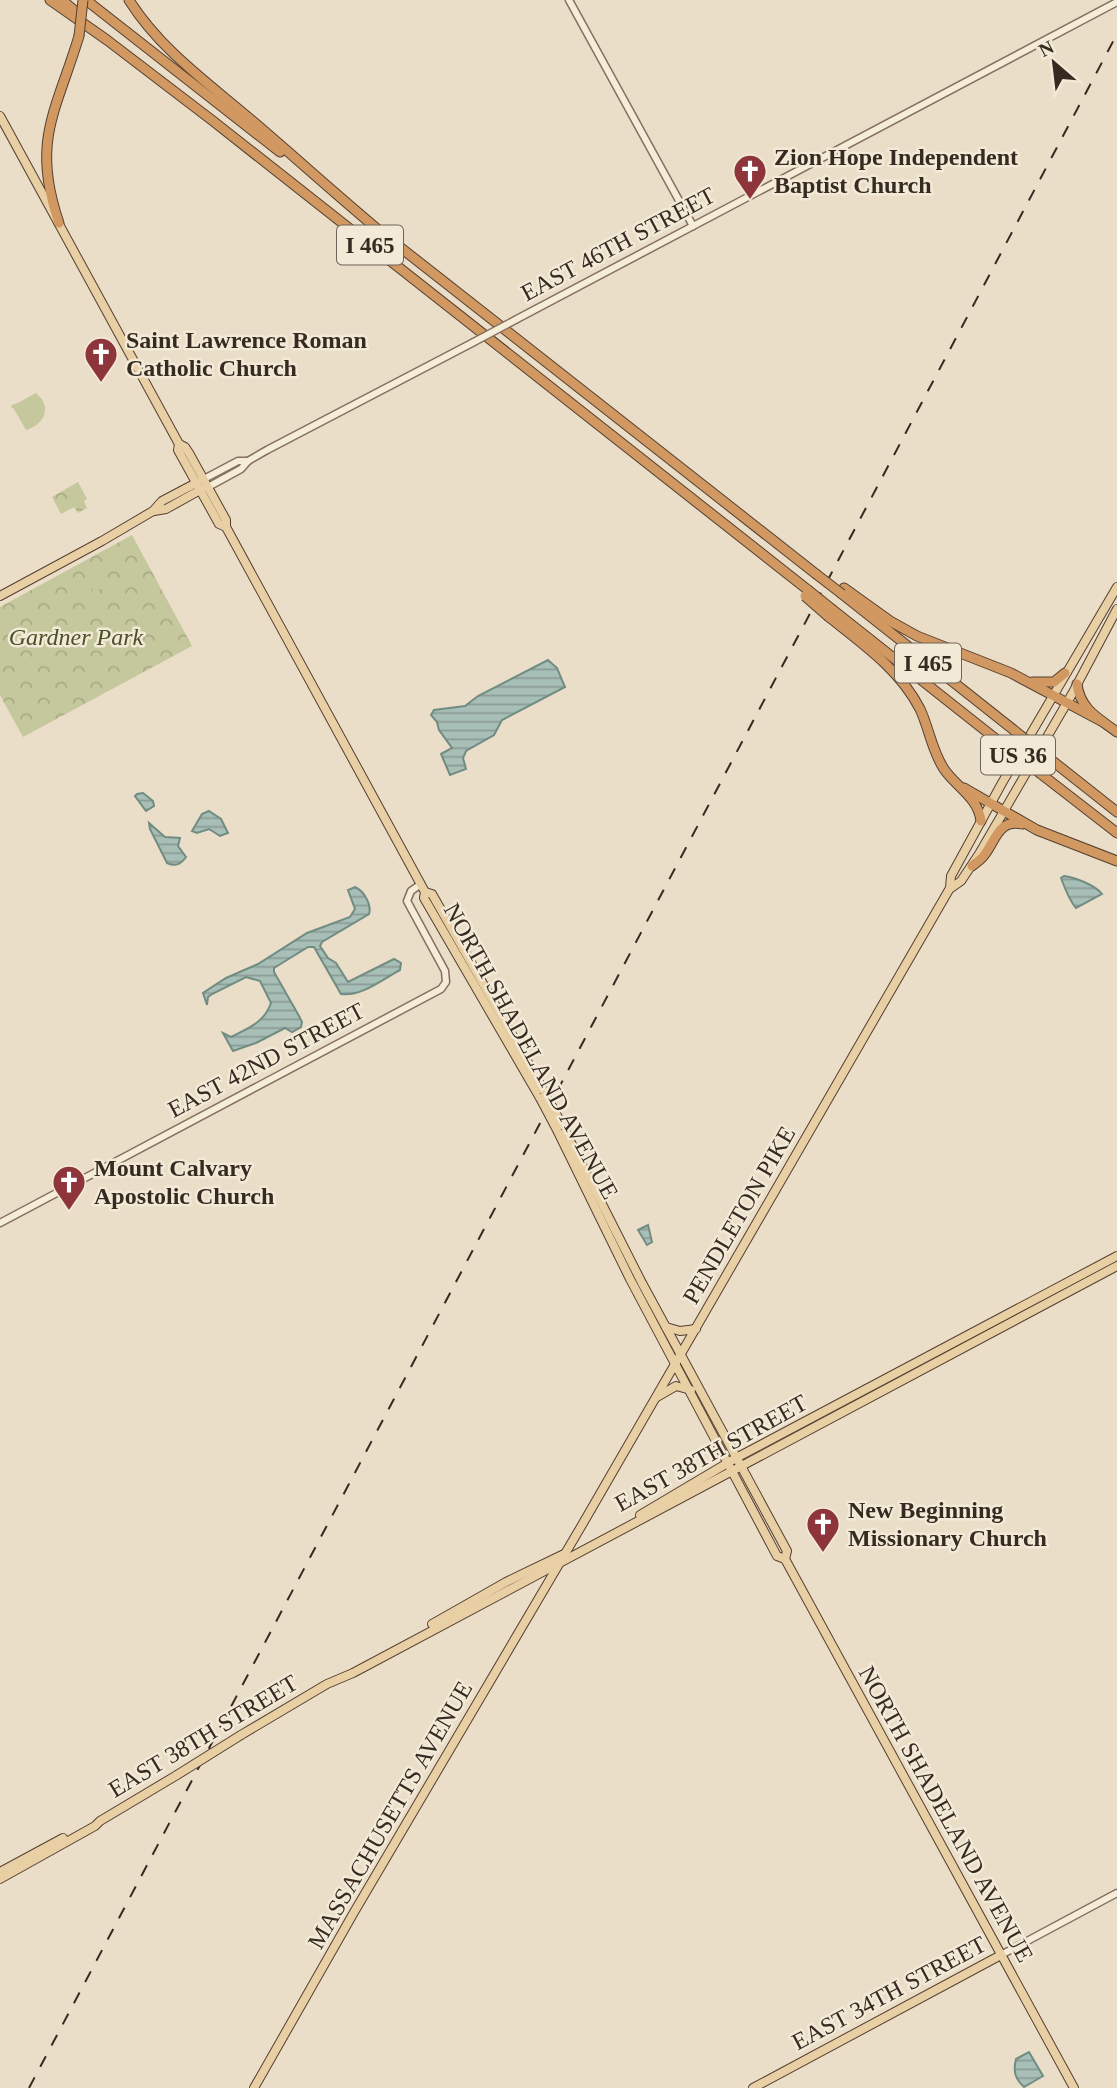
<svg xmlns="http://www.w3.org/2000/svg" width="1117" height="2088" viewBox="0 0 1117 2088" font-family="'Times New Roman',serif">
<defs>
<pattern id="forest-crowns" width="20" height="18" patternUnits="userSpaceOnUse" patternTransform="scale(1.75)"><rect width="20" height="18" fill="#c5c79c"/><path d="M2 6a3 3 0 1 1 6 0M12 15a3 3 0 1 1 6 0" fill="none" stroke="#aaab86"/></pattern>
<pattern id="water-rules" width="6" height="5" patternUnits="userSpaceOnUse" patternTransform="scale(1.75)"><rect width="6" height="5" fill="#a8bfb7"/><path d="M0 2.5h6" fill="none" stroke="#8a9b94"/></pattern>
</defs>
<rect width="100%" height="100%" fill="#eadec8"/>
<!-- forest -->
<g fill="url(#forest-crowns)">
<path d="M 78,482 L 87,499 L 84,501 L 87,508 L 78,513 L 74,507 L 61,514 L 52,497 Z"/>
<path d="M 132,535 L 192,646 L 23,737 L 0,695 L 0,607 Z"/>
</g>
<!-- pitch -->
<g fill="#c5c79c">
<path d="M 36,393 C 53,407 44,425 26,430 L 14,409 L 11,407 L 13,404 L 16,404 Z"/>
<path d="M 95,572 L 104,587 L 94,592 L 86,577 Z"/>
<path d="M 84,578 L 93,593 L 83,598 L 75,583 Z"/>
</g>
<!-- water -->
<g fill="url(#water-rules)" stroke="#708c83" stroke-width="2">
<path d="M 548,660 L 557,668 L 565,687 L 502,720 L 494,735 L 466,751 L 463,758 L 466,769 L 450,775 L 441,754 L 452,748 L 439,730 L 437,722 L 431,715 L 434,710 L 465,706 L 478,696 Z"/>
<path d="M 143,793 L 153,801 L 154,806 L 146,811 L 135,796 L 137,794 Z"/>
<path d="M 209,811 L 221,819 L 228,833 L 220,836 L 209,829 L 197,833 L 192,831 L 202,814 Z"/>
<path d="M 149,823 L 165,837 L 180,838 L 178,846 L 186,857 C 181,864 176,867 167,863 L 150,829 Z"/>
<path d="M 1064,876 C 1074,877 1095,885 1102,894 L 1076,908 C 1069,900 1065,889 1061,878 Z"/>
<path d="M 355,887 C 364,891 372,905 369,914 L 322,942 L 320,946 L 328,958 L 336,963 L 348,982 L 394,959 L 401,963 L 400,970 C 383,979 361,997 341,994 L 314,947 L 308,947 L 274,968 L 274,972 L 299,1016 L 302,1022 L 301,1027 L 292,1032 L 285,1028 L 256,1043 L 233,1051 L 223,1033 L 231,1037 C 248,1028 264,1023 271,1003 L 260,981 L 246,977 L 212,994 L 208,997 L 207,1005 L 203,993 L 226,978 L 258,964 L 307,933 L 350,917 L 355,909 L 348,890 Z"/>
<path d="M 648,1225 L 652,1242 L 647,1245 L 638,1230 Z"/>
<path d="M 1029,2052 L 1043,2076 L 1024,2087 C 1015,2079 1013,2071 1016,2059 Z"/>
</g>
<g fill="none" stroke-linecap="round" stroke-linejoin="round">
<defs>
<g id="minor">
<path d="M 569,0 L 693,226"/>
<path d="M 517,319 L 1117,2"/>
<path d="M 204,479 L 238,461 L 248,461"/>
<path d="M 208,487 L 241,469 L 248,461 L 267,450 L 472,343"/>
<path d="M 0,1223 L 441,989 L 446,982 L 445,971 L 407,901 L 411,891 L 421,884"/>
<path d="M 1001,1955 L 1117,1893"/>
</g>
<g id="major">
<path d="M 0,116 L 179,444 L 185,447 L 189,453 L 226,520 L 226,527"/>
<path d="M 179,444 L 178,450 L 219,524 L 226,527 L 425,892 L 424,898 L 540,1098"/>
<path d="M 154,511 L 166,509 L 202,489"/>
<path d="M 0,596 L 102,541 L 153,511 L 162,501 L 198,482"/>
<path d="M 951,888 L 961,881 L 979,854 L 1072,694 L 1117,609"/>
<path d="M 425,892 L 432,894 L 544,1091"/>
<path d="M 562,1125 L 642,1283 L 787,1551 L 785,1559"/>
<path d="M 558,1132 L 630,1279 L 777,1556 L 785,1559 L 1074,2088"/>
<path d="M 666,1327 L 680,1331 L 696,1329"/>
<path d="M 657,1397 L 676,1386 L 691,1390"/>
<path d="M 640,1515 L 736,1458 L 1117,1256"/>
<path d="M 432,1624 L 506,1582 L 566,1553"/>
<path d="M 241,1735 L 327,1684 L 353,1673 L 1117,1266"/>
<path d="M 0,1872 L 63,1838"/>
<path d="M 0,1879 L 95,1826 L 100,1821 L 177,1775"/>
<path d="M 254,2088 L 353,1914 L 582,1525 L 950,888 L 951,876 L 1002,783 L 1117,587"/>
<path d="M 753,2088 L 1001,1955"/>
</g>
<g id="highway">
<path d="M 50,0 L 107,40 L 213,121 L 808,590"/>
<path d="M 62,0 L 76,12"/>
<path d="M 86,0 L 280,152"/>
<path d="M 129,0 C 161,51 211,85 256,124 C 298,160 339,197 382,233 L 816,574"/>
<path d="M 59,223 C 31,141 56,112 79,36"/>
<path d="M 844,588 L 890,621 L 917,636 L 1011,673 L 1103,722"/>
<path d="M 842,594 L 1015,731"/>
<path d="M 833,610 L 1006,747"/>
<path d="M 829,617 C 863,644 900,670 920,709 C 929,728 932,751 944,769 C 956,787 978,797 981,821"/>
<path d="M 1032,682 L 1054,682 L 1065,673"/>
<path d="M 1077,684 C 1080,709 1098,718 1117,732"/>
<path d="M 1050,759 L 1117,812"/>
<path d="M 1041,774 L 1117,833"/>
<path d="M 964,788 L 1037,830 L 1117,861"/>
<path d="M 972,866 C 977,862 982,859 985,854 C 996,839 999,819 1022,824"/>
</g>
</defs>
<!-- minor casing -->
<use href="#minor" stroke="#84705f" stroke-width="9"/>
<!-- major casing -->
<use href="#major" stroke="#533f32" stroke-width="10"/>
<!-- highway casing -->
<use href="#highway" stroke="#533f32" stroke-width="11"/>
<!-- minor -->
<use href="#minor" stroke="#f6ecda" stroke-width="6"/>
<!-- major -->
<use href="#major" stroke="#e9cfa4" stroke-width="8"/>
<!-- highway -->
<use href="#highway" stroke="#d19961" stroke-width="9"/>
<!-- rail -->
<path stroke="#362a21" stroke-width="2" stroke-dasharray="12 12" stroke-linecap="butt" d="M 29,2088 L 1117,34"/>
<defs>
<path id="minor-bridge" d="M 472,343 L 517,319"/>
<g id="major-bridge">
<path d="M 544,1091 L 562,1125"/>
<path d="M 540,1098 L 558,1132"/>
<path d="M 177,1775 L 241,1735"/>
</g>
<g id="highway-bridge">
<path d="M 79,36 L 83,0"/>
<path d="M 816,574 L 842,594"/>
<path d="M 808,590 L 833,610"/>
<path d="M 805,596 L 829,617"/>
<path d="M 1015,731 L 1050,759"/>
<path d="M 1006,747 L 1041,774"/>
</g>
</defs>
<!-- minor-bridge casing -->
<use href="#minor-bridge" stroke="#84705f" stroke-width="9" stroke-linecap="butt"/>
<!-- major-bridge casing -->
<use href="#major-bridge" stroke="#533f32" stroke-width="10" stroke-linecap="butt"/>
<!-- highway-bridge casing -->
<use href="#highway-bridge" stroke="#533f32" stroke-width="11" stroke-linecap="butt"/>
<!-- minor-bridge -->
<use href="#minor-bridge" stroke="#f6ecda" stroke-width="6"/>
<!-- major-bridge -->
<use href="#major-bridge" stroke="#e9cfa4" stroke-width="8"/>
<!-- highway-bridge -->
<use href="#highway-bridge" stroke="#d19961" stroke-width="9"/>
</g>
<!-- icons -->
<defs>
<symbol id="church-pin" viewBox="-11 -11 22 30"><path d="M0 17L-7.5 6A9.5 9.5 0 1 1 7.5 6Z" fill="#8e343b" stroke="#f2e9d7"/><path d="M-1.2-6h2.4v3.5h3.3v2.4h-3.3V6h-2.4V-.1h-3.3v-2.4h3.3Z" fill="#fff"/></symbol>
</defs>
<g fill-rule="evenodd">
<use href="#church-pin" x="731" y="152" width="38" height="52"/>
<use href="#church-pin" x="82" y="335" width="38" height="52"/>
<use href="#church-pin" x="50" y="1163" width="38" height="52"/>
<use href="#church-pin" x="804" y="1505" width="38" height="52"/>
</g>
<g text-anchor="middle" stroke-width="5" stroke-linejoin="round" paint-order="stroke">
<!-- shield labels -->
<g fill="#f2e9d7" stroke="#6e6358" stroke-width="2">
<rect x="337" y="225.5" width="66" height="39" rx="5"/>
<rect x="895" y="643.5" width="66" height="39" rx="5"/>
<rect x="981" y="735.5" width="74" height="39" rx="5"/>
</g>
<g font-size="23" font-weight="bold" fill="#362a21">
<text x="370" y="253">I 465</text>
<text x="928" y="671">I 465</text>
<text x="1018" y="763">US 36</text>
</g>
<!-- poi labels -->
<g font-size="24" font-weight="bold" fill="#362a21" stroke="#f2e9d7" text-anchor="start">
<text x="774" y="165">Zion Hope Independent<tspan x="774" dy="28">Baptist Church</tspan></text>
<text x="126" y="348">Saint Lawrence Roman<tspan x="126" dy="28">Catholic Church</tspan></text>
<text x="94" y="1176">Mount Calvary<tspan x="94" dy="28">Apostolic Church</tspan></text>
<text x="848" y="1518">New Beginning<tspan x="848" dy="28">Missionary Church</tspan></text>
</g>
<!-- street labels -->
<g font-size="24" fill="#362a21" stroke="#f2e9d7">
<text transform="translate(618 244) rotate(-28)" y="8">EAST 46TH STREET</text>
<text transform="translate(531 1051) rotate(61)" y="8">NORTH SHADELAND AVENUE</text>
<text transform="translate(266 1060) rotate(-28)" y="8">EAST 42ND STREET</text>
<text transform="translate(739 1215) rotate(-60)" y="8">PENDLETON PIKE</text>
<text transform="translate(711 1453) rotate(-29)" y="8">EAST 38TH STREET</text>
<text transform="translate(203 1736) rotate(-31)" y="8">EAST 38TH STREET</text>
<text transform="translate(946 1814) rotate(61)" y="8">NORTH SHADELAND AVENUE</text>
<text transform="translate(390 1815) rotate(-60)" y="8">MASSACHUSETTS AVENUE</text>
<text transform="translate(889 1993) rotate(-28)" y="8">EAST 34TH STREET</text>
</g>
<!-- park labels -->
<g font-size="24" font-style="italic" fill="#495129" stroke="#f2e9d7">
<text x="76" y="645">Gardner Park</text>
</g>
</g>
<!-- north arrow -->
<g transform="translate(1054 63) rotate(332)" stroke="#f2e9d7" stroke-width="5" paint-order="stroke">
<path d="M0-5L12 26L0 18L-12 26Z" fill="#362a21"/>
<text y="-10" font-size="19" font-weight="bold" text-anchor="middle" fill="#362a21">N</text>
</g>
</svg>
